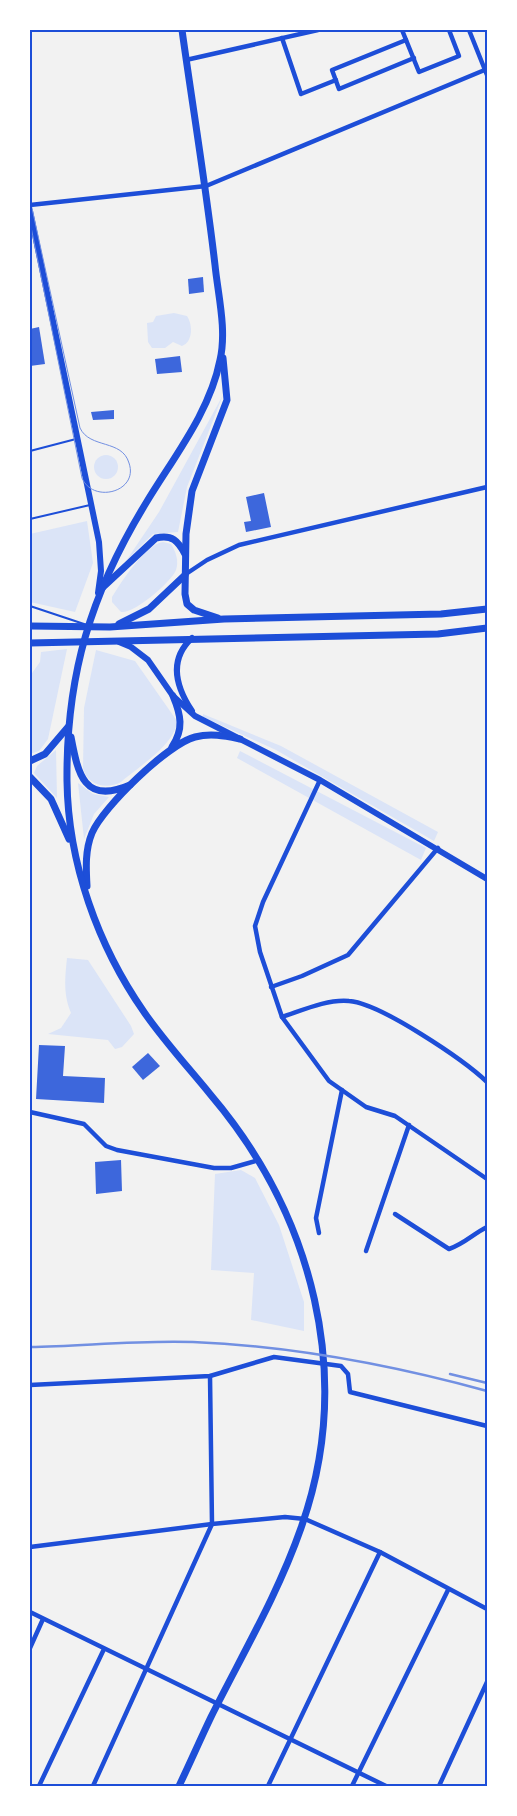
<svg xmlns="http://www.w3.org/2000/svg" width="517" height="1816" viewBox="0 0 517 1816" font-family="'Noto Sans',sans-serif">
<rect width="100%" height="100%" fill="#f2f2f2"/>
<!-- green -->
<g fill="#dbe4f7">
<path d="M 174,313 L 187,316 C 193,325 193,342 182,346 L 173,342 L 165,348 L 152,348 L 148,342 L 147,323 L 153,322 L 156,316 Z"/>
<path d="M 223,395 L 187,487 L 178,532 L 153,534 L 126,561 L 159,512 Z"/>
<circle cx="106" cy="467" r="12"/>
<path d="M 87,521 L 93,563 L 75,612 L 30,602 L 30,534 Z"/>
<path d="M 163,542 L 171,544 C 176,552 179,561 176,570 C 171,582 134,614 121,612 L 112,602 L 112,597 C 121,582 146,544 163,542 Z"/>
<path d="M 67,649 L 48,739 L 39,751 L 30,754 L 30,676 L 40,662 L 41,652 Z"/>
<path d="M 96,650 L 135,661 L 177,721 C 176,744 138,767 121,782 C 106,790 87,785 83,768 L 84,708 Z"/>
<path d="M 203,714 L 281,746 L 438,832 L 434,841 L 276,750 L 203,717 Z"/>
<path d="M 56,750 L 57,798 L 34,773 L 37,766 Z"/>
<path d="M 240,751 L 426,848 L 421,860 L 237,758 Z"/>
<path d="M 78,783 L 93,794 L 109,797 L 94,814 L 84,839 Z"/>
<path d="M 67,958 L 88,960 L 131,1026 L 134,1034 L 122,1047 L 115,1049 L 108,1040 L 48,1034 L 61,1028 L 71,1013 C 63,994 65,978 67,958 Z"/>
<path d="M 241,1170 L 255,1178 L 279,1225 L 304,1302 L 304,1331 L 251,1320 L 254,1273 L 211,1270 L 215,1174 Z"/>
</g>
<!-- building -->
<g fill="#3d67dc">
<path d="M 203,277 L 204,292 L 189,294 L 188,279 Z"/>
<path d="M 39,327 L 45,364 L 30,366 L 30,329 Z"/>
<path d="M 180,356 L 182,372 L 157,374 L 155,359 Z"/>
<path d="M 114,410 L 114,419 L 93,420 L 91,412 Z"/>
<path d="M 264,493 L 271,527 L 246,532 L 244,522 L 251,521 L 246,497 Z"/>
<path d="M 39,1045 L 65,1046 L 63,1076 L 105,1078 L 104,1103 L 36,1099 Z"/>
<path d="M 148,1053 L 160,1066 L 143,1080 L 132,1067 Z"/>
<path d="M 121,1160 L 122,1191 L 96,1194 L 95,1162 Z"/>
</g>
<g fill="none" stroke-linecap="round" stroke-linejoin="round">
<!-- service -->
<g stroke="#1d4ed8" stroke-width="2">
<path d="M 30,451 L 76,439"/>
<path d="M 30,519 L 90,505"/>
<path d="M 30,606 L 84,624"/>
</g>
<!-- minor -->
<g stroke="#1d4ed8" stroke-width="4.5">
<path d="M 402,30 L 419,72 L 459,56 L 449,30"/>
<path d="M 469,30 L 487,75"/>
<path d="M 282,38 L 301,94 L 336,80"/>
<path d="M 406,40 L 332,70 L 339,89 L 414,58"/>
<path d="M 186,60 L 318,30"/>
<path d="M 30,205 L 206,186 L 487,69"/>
<path d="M 186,574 L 207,560 L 239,545 L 487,487"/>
<path d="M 320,780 L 263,902 L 255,926 L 260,952 L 282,1017 L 329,1081 L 366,1107 L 395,1116 L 487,1179"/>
<path d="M 271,987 L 302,976 L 348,955 L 438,848"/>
<path d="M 282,1017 C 303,1010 327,999 349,1001 C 380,1003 464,1060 487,1082"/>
<path d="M 30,1112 L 84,1124 L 106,1146 L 117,1150 L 214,1168 L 231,1168 L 259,1160"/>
<path d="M 395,1214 L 449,1249 C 464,1244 473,1234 487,1227"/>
<path d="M 319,1233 L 316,1218 L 342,1090"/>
<path d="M 366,1251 L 409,1125"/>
<path d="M 30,1385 L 210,1376 L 274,1357 L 341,1366 L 348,1374 L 350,1392 L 487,1426"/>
<path d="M 30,1547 L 212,1524 L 285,1517 L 305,1519 L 380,1552 L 487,1609"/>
<path d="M 30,1612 L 386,1786"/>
<path d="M 30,1648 L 43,1619"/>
<path d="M 39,1786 L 104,1649"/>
<path d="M 93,1786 L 212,1524 L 210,1376"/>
<path d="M 268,1786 L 380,1552"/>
<path d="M 352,1786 L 448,1590"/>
<path d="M 439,1786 L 487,1682"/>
</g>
<!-- secondary -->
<g stroke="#1d4ed8" stroke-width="6">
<path d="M 30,211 L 99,542 L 101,571 L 98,593"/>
<path d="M 192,638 C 168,660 176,687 192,711"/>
<path d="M 119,642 L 131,647 L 148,660 L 173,696 L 195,716 L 320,780 L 487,879"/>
</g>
<!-- primary -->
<g stroke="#1d4ed8" stroke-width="7">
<path d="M 100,590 L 156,538 C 172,534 178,541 185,554"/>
<path d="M 218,618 L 194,610 L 187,604 L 185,594 L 186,534 L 192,491 L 227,400 L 223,358"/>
<path d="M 119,624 L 149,609 L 185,575"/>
<path d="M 30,626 L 110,627 L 224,619 L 441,614 L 487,609"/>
<path d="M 30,643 L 438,634 L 487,628"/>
<path d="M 71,737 C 78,774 84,805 130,785"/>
<path d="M 172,747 C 184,729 181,715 173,696"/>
<path d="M 30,761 L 45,754 L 68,727"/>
<path d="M 30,777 L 51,799 L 69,839"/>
<path d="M 87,886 C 86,868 85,850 92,833 C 103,807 168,744 195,737 C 211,733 225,736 240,739"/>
<path d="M 179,1786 C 190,1763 200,1740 211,1717 C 242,1655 278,1594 301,1528 C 355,1376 313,1215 210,1094 C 188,1067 164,1041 144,1012 C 98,946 68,863 67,781 C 66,675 91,593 146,503 C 173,458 210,412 220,360 C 227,330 218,295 215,265 C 206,187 193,109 182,30"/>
</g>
<!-- tram -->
<path stroke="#7290e2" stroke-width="1" d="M 30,199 L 80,428 C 90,449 122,439 129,463 C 139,492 93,504 82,478 L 30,222"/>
<!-- rail -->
<g stroke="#7290e2" stroke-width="2.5">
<path d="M 30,1347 C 84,1346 138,1340 193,1342 C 291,1346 392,1365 487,1391"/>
<path d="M 450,1374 L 487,1383"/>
</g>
</g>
<!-- border -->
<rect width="517" height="1816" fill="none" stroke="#ffffff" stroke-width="62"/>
<rect x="31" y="31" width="455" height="1754" fill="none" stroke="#1d4ed8" stroke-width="2"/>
</svg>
